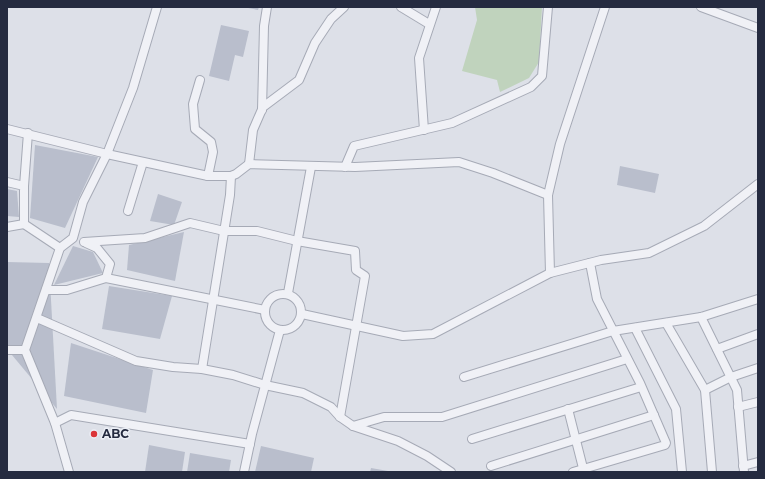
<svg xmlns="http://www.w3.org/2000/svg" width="765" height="479" viewBox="0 0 765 479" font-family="Montserrat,sans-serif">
<rect width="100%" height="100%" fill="#dde0e8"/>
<!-- green -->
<path fill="#c0d3bd" d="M 475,7 L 542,7 L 539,62 L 529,78 L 500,92 L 497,80 L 462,71 L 477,20 Z"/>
<!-- building -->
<g fill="#b9becc">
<path d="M 243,7 L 259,7 L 258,10 Z"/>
<path d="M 221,25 L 249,31 L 243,57 L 235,55 L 229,81 L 209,76 Z"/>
<path d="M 35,145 L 98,157 L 65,228 L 30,218 Z"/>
<path d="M 620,166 L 659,174 L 655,193 L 617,185 Z"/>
<path d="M 7,189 L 17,191 L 19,217 L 7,216 Z"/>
<path d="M 158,194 L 182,202 L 174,225 L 150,221 Z"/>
<path d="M 184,232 L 175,281 L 127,270 L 129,245 Z"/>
<path d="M 73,246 L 93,252 L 103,273 L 54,285 Z"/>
<path d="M 7,262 L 49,263 L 57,409 L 7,349 Z"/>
<path d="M 109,286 L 172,296 L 160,339 L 102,329 Z"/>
<path d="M 71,343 L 153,370 L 146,413 L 64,396 Z"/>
<path d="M 149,445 L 185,452 L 182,472 L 145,472 Z"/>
<path d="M 261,446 L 314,458 L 311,472 L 255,472 Z"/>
<path d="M 190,453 L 231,460 L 229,472 L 187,472 Z"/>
<path d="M 371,468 L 388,471 L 388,472 L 370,472 Z"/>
</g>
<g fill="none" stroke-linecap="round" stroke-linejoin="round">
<defs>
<g id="minor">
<path d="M 401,7 L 429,24"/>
<path d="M 701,7 L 758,28"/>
<path d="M 200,80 L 193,104 L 195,129 L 211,142 L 213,152 L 208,176"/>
<path d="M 262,110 L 264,26 L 267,7"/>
<path d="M 7,129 L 107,154 L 208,176 L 231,176 L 236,174 L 249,164 L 355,167 L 459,162 L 493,173 L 548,195"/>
<path d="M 424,130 L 419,58 L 436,7"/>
<path d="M 249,164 L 253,130 L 263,107 L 299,80 L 315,43 L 331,19 L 344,7"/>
<path d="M 345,167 L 354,146 L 452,123 L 531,87 L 542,76 L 548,7"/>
<path d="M 7,182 L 24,186 L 24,224 L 60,248"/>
<path d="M 24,186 L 28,133"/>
<path d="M 128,211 L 143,162"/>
<path d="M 7,227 L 24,224"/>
<path d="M 84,242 L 145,238 L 190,223 L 224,231 L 257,231 L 297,241 L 355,251 L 356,270 L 365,276 L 340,417"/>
<path d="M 550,273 L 548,195 L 560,144 L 605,7"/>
<path d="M 106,278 L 265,310"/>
<path d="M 46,290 L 67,290 L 106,278 L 110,264 L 97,248 L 86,243"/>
<path d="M 288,293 L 311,167"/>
<circle cx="283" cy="312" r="18"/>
<path d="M 302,314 L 403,336 L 433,334 L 550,273 L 601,260 L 649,253 L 704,226 L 758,184"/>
<path d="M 701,317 L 737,390 L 744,472"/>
<path d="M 37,318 L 136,361 L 173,367 L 202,369 L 233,375 L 265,385 L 303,393 L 331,407 L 340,417 L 353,426 L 398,441 L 427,456 L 451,472"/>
<path d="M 666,323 L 705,390 L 712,472"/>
<path d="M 635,328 L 676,409 L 682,472"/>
<path d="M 717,349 L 758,334"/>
<path d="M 7,350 L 25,350"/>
<path d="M 202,369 L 230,195 L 231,176"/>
<path d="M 464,377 L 613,331 L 701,317 L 758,299"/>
<path d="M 705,390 L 731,377 L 758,368"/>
<path d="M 738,407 L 758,402"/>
<path d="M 568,409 L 584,472"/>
<path d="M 55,423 L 71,415 L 250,444"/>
<path d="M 353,426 L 384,417 L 442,417 L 627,359"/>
<path d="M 472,439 L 641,387"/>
<path d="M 491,466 L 654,415"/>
<path d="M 743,466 L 758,462"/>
<path d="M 69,472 L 55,423 L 25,350 L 60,248 L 73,238 L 83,202 L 107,154 L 133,88 L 157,7"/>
<path d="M 244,472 L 252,434 L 280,330"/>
<path d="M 573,472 L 665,445 L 666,443 L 640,383 L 597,299 L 590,263"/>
</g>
</defs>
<!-- minor casing -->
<use href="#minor" stroke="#a6aab6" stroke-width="10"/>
<!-- minor -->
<use href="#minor" stroke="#f0f1f6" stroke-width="8"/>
</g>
<!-- markers -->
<circle fill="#db3438" stroke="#eceff6" stroke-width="1.5" cx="94" cy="434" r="4"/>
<g text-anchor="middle" stroke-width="3" stroke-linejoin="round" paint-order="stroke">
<!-- poi labels -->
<g font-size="12" font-weight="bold" fill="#252b40" stroke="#eceff6" text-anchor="start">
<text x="102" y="438">ABC</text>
</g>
</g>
<!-- border -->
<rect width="765" height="479" fill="none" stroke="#252b40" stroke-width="16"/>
</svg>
